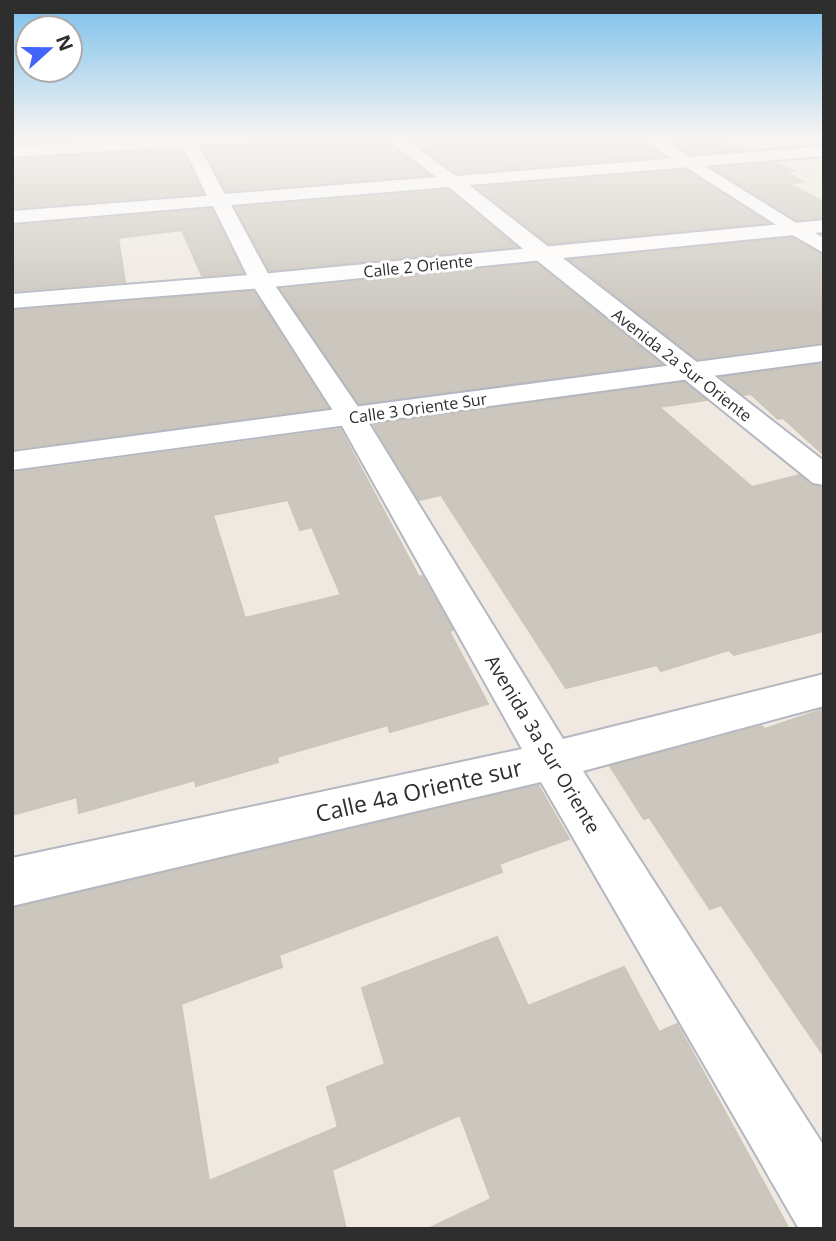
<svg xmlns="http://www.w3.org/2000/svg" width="836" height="1241" viewBox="0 0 836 1241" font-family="'Open Sans',sans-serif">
<rect width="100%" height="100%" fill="#efe9e1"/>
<!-- building -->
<g fill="#cbc7bf" stroke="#cbc5ba" stroke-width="2" fill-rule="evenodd">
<path d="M 12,139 L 103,139 L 12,144 Z"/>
<path d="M 252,139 L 384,139 L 429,175 L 226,191 L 202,147 L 254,141 Z"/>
<path d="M 409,139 L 640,139 L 664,156 L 457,173 Z"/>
<path d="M 666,139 L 727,139 L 749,150 L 691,154 Z"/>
<path d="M 181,149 L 203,194 L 12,208 L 12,160 Z"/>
<path d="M 776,163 L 794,171 L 785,172 L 804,182 L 789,184 L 824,202 L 824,217 L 796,220 L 712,168 Z"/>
<path d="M 686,170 L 768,223 L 549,244 L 476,187 Z"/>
<path d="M 448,190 L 517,247 L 269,271 L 235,207 Z"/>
<path d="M 211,209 L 243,273 L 202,276 L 182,230 L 118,238 L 125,282 L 12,291 L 12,226 Z"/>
<path d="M 792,238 L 824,255 L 824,342 L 697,359 L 570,260 Z"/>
<path d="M 536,263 L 661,364 L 359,404 L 280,289 Z"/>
<path d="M 253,291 L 328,408 L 12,449 L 12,311 Z"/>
<path d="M 824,364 L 824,455 L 783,418 L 778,419 L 751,394 L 743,395 L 721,377 Z"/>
<path d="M 684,382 L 706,400 L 659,407 L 752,487 L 799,475 L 811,485 L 824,488 L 824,631 L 734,655 L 729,650 L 661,671 L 657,665 L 566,688 L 441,495 L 419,500 L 373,424 Z"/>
<path d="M 340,429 L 419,577 L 422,576 L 453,630 L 449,631 L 488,704 L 390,732 L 388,725 L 277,757 L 278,762 L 196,786 L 195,780 L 79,813 L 77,797 L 12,815 L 12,473 ZM 288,500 L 300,530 L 312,527 L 341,595 L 245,618 L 213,515 Z"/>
<path d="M 824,709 L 824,1056 L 721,905 L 710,909 L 649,817 L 644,819 L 610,766 L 761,726 L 765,729 Z"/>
<path d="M 538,785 L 569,839 L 499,864 L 502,872 L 279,955 L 282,967 L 181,1004 L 209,1181 L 338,1127 L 327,1087 L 385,1064 L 362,988 L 497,937 L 528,1006 L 624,967 L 659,1032 L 677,1024 L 789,1229 L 428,1229 L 491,1199 L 460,1115 L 332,1170 L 346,1229 L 12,1229 L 12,908 Z"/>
</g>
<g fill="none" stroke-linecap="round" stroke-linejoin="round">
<defs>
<g id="minor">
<path d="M 147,139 L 231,139 L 223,144 L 198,145 L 225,194 L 436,177 L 387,139 L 405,139 L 456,176 L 824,146 L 824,156 L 469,185 L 824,461 L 824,485 L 813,483 L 534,258 L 449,187 L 231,205 L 272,281 L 365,417 L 563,739 L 824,674 L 824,706 L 583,771 L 824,1146 L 824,1229 L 799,1229 L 541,782 L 12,906 L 12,858 L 522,749 L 337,417 L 250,281 L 213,206 L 12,223 L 12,211 L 207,196 L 183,146 L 12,157 L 12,147 Z"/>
<path d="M 796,223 L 824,238 L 824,253 L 789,233 L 786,229 L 789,225 Z"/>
</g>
<path id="tertiary" d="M 642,139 L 661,139 L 806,229 L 803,233 L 789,233 Z"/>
<g id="secondary">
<path d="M 824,220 L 824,232 L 261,288 L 12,308 L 12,294 L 261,274 Z"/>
<path d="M 824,345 L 824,361 L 12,470 L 12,452 Z"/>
</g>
</defs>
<!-- minor casing -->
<use href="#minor" stroke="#b4b7c1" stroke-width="4"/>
<!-- tertiary casing -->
<use href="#tertiary" stroke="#b4b7c1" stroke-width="4"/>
<!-- secondary casing -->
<use href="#secondary" stroke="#b4b7c1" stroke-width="4"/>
<!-- minor -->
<use href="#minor" fill="#fff" fill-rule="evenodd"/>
<!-- tertiary -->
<use href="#tertiary" fill="#fff" fill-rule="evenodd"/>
<!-- secondary -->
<use href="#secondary" fill="#fff" fill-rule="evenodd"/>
</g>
<!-- sky -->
<linearGradient id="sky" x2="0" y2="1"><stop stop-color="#7abfeb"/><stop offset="0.44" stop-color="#f8f5f2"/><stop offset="1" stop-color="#f8f5f2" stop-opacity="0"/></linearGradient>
<rect width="836" height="313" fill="url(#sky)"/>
<g text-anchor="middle" stroke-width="6" stroke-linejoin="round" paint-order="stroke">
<!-- far-street labels -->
<g font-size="16" fill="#2e2e2e" stroke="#fff">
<text transform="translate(418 266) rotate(-6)" y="6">Calle 2 Oriente</text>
<text transform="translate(682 365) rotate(38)" y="6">Avenida 2a Sur Oriente</text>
<text transform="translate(418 408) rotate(-8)" y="6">Calle 3 Oriente Sur</text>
</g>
<!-- street labels -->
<g font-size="19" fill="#2e2e2e" stroke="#fff">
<text transform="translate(543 744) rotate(59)" y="7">Avenida 3a Sur Oriente</text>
</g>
<!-- near-street labels -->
<g font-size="23" fill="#2e2e2e" stroke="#fff">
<text transform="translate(419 791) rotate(-13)" y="8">Calle 4a Oriente sur</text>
</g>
</g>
<!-- border -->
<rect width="836" height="1241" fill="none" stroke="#2e2e2e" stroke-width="28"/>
<!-- north arrow -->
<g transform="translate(49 49) rotate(69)"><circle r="33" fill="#ffffff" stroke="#ababab" stroke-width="2"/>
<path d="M0-5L12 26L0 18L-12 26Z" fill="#4264fb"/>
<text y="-10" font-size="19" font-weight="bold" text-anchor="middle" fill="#2e2e2e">N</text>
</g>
</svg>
